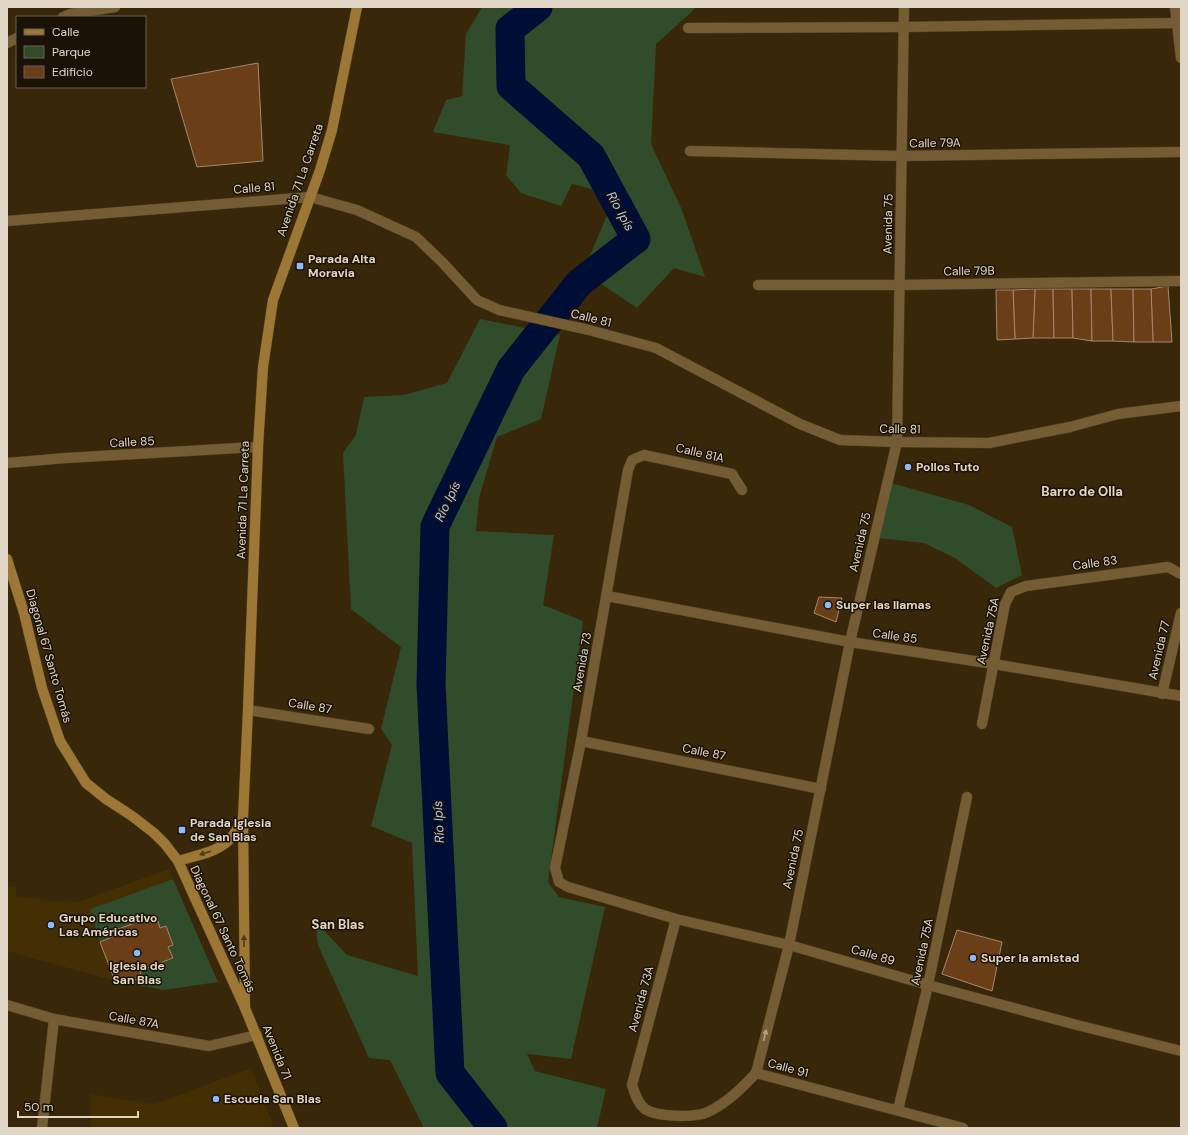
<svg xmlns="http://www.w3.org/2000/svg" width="1188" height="1135" viewBox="0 0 1188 1135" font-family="'DM Sans',sans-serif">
<rect width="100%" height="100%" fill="#382708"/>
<!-- built -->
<g fill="#442f05">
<path d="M 169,869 L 173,879 L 90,909 L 100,942 L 115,981 L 7,951 L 7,886 L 16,887 L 16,896 L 49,901 L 78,902 Z"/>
<path d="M 251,1068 L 274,1128 L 91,1128 L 90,1094 L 155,1104 Z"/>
</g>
<!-- green -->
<g fill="#314c2a">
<path d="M 482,7 L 697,7 L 656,44 L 651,144 L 682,210 L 705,277 L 674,268 L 637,308 L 583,272 L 611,206 L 600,191 L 572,184 L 561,206 L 521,193 L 506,175 L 510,145 L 433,132 L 446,100 L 462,96 L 466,34 Z"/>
<path d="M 480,319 L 560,335 L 541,419 L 497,437 L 479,498 L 476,531 L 554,535 L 543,605 L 583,621 L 548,882 L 559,897 L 605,907 L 571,1059 L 527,1054 L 535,1071 L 606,1089 L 597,1128 L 424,1128 L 390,1060 L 369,1058 L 318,945 L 315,921 L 347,955 L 418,976 L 412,843 L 371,826 L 392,745 L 381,729 L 401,647 L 351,609 L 343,453 L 356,435 L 364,397 L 404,395 L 447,383 Z"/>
<path d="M 884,481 L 969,505 L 1012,527 L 1022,575 L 996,588 L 955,558 L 924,543 L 877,538 Z"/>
<path d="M 173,879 L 218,982 L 164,990 L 115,981 L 142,979 L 140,971 L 173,959 L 168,947 L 166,926 L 160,928 L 156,915 L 115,936 L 100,942 L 90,909 Z"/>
</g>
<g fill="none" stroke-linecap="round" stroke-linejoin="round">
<!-- river -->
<path stroke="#000d34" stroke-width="29" d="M 493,1128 L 450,1073 L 431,685 L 435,526 L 511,369 L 579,283 L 636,239 L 591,156 L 511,86 L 510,29 L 538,7"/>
</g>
<!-- building -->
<g fill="#6a3e16" stroke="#a7876f">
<path d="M 258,63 L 263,161 L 197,167 L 171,79 Z"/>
<path d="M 1168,286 L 1172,342 L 1153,342 L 1151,289 Z"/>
<path d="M 1035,289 L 1053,289 L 1054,338 L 1033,338 Z"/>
<path d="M 1035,289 L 1033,338 L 1015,339 L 1013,290 Z"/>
<path d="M 1053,289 L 1072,289 L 1073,338 L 1054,338 Z"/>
<path d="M 1072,289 L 1091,289 L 1092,341 L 1073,338 Z"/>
<path d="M 1091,289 L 1111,289 L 1113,341 L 1092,341 Z"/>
<path d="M 1111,289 L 1133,289 L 1134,342 L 1113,341 Z"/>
<path d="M 1133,289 L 1151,289 L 1153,342 L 1134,342 Z"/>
<path d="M 996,290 L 1013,290 L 1015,339 L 997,340 Z"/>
<path d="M 819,597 L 842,598 L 836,622 L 814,613 Z"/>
<path d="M 156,915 L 160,928 L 166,926 L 173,945 L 168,947 L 173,958 L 140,971 L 142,979 L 115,981 L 100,942 L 115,936 L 113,931 Z"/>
<path d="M 957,930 L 1002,942 L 992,991 L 942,974 Z"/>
</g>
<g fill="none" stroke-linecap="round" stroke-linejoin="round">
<defs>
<g id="street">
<path d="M 1175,7 L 1181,58"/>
<path d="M 63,17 L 70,14 L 115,7"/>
<path d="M 688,28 L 903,27 L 1177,23"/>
<path d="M 7,43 L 17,38"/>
<path d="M 690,151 L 902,156 L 1181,152"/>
<path d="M 7,221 L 310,197 L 357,210 L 416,237 L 442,262 L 477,300 L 499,310 L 589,330 L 656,348 L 800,424 L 840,440 L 897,442 L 989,443 L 1070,427 L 1118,414 L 1181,406"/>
<path d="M 758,285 L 900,285 L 1181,281"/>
<path d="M 7,463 L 66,458 L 258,447"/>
<path d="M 742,490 L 732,474 L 644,455 L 632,460 L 628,470 L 581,741 L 555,868 L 559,882 L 568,887 L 676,919 L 789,945 L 928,985 L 1077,1025 L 1181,1051"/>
<path d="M 607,596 L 850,642 L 994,664 L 1181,696"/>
<path d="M 1162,694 L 1181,613"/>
<path d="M 248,710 L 369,729"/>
<path d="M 982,724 L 1005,604 L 1011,592 L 1026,586 L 1168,567 L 1181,574"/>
<path d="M 581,741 L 821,789"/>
<path d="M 676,919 L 632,1085 C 635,1093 637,1103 645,1109 C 657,1117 695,1118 708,1112 C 727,1103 742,1088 756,1073 L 963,1128"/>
<path d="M 7,1005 L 54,1019 L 209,1046 L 257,1035"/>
<path d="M 756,1073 L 789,945 L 850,642 L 897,442 L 904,7"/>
<path d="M 898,1110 L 928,985 L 967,797"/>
<path d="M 42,1128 L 54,1019"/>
</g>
<g id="secondary">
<path d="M 7,559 L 24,613 L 42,688 L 60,741 L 86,783 L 106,799 L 132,816 L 154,833 L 165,844 L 178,861 L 245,1008 L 294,1128"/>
<path d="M 178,861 C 194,856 215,853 228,841 C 234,836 238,827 242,820"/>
<path d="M 245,1008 L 243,818 L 248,710 L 258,447 L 263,367 L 273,300 L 320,170 L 332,130 L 357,7"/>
</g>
</defs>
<!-- street casing -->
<use href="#street" stroke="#534326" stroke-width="11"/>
<!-- secondary casing -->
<use href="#secondary" stroke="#534326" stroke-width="11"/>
<!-- street -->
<use href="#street" stroke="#745c35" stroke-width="10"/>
<!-- secondary -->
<use href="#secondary" stroke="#9d7735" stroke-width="10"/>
</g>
<!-- one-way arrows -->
<defs><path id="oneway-solid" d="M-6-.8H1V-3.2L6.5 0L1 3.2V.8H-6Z"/></defs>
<g fill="#4e3a19">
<use href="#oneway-solid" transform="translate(205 853) rotate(162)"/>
<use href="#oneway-solid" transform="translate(244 941) rotate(-91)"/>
</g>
<use fill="#b5a58b" href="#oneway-solid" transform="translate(765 1035) rotate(-76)"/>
<!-- markers -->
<g fill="#8eb9fc" stroke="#1a1206" stroke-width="1.5">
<rect x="296" y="262" width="8" height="8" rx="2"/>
<circle cx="908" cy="467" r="4"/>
<circle cx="828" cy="605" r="4"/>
<rect x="178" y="826" width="8" height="8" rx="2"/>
<circle cx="51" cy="925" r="4"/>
<circle cx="137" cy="953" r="4"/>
<circle cx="973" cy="958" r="4"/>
<circle cx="216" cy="1099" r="4"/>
</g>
<g text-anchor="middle" stroke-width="3" stroke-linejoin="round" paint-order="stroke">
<!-- street labels -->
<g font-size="12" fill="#e1d6c5" stroke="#1a1206">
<text transform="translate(935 143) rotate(-1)" y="4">Calle 79A</text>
<text transform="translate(300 180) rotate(-71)" y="4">Avenida 71 La Carreta</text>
<text transform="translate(254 188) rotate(-5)" y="4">Calle 81</text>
<text transform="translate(888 224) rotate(-89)" y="4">Avenida 75</text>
<text transform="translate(969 271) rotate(-1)" y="4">Calle 79B</text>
<text transform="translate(591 318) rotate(14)" y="4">Calle 81</text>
<text transform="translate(900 429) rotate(1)" y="4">Calle 81</text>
<text transform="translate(132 442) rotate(-3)" y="4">Calle 85</text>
<text transform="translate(700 453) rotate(13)" y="4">Calle 81A</text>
<text transform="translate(243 500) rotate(-88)" y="4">Avenida 71 La Carreta</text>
<text transform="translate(860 542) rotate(-77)" y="4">Avenida 75</text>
<text transform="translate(1095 563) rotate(-8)" y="4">Calle 83</text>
<text transform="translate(988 631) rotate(-78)" y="4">Avenida 75A</text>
<text transform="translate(895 636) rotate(8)" y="4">Calle 85</text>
<text transform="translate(1159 650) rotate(-77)" y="4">Avenida 77</text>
<text transform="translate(49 656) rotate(74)" y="4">Diagonal 67 Santo Tomás</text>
<text transform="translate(582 662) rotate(-80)" y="4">Avenida 73</text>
<text transform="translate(310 706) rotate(9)" y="4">Calle 87</text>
<text transform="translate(704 752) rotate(11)" y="4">Calle 87</text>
<text transform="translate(793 859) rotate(-78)" y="4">Avenida 75</text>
<text transform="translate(223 929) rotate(65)" y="4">Diagonal 67 Santo Tomás</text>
<text transform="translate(922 952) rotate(-78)" y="4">Avenida 75A</text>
<text transform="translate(873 955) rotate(16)" y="4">Calle 89</text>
<text transform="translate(641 999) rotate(-75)" y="4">Avenida 73A</text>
<text transform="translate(134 1020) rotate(10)" y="4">Calle 87A</text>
<text transform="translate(277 1052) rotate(68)" y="4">Avenida 71</text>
<text transform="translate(788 1068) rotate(15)" y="4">Calle 91</text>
</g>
<!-- poi labels -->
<g font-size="12" font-weight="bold" fill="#e1d6c5" stroke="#1a1206" text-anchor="start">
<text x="308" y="263">Parada Alta<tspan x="308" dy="14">Moravia</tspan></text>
<text x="916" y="471">Pollos Tuto</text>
<text x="836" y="609">Super las llamas</text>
<text x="190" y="827">Parada Iglesia<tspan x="190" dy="14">de San Blas</tspan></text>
<text x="59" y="922">Grupo Educativo<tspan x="59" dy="14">Las Américas</tspan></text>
<text x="981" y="962">Super la amistad</text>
<text x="137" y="970" text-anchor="middle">Iglesia de<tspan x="137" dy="14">San Blas</tspan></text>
<text x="224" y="1103">Escuela San Blas</text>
</g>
<!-- water labels -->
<g font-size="13" font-style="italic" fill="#aec9f4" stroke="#1a1206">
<text transform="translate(621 211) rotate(61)" y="5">Río Ipís</text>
<text transform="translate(447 501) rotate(-64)" y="5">Río Ipís</text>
<text transform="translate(438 822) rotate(-93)" y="5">Río Ipís</text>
</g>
<!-- neighbourhood labels -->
<g font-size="13" font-weight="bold" fill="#e1d6c5" stroke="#1a1206">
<text x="1082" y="496">Barro de Olla</text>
<text x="338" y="929">San Blas</text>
</g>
</g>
<!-- border -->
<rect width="1188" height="1135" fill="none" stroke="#e1d6c5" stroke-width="16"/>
<!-- legend -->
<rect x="16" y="16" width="130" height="72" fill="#1a1206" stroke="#6a6052"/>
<rect x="24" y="29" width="20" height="6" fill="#9d7735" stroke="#6a6052"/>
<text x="52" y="36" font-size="12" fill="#e1d6c5">Calle</text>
<rect x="24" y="46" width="20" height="12" fill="#314c2a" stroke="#6a6052"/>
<text x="52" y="56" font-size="12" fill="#e1d6c5">Parque</text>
<rect x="24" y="66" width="20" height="12" fill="#6a3e16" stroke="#6a6052"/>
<text x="52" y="76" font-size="12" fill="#e1d6c5">Edificio</text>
<!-- scale -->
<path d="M18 1111v6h120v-6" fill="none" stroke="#e1d6c5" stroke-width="2"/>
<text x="24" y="1111" font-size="12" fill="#e1d6c5" stroke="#1a1206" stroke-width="3" paint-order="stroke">50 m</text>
</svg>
